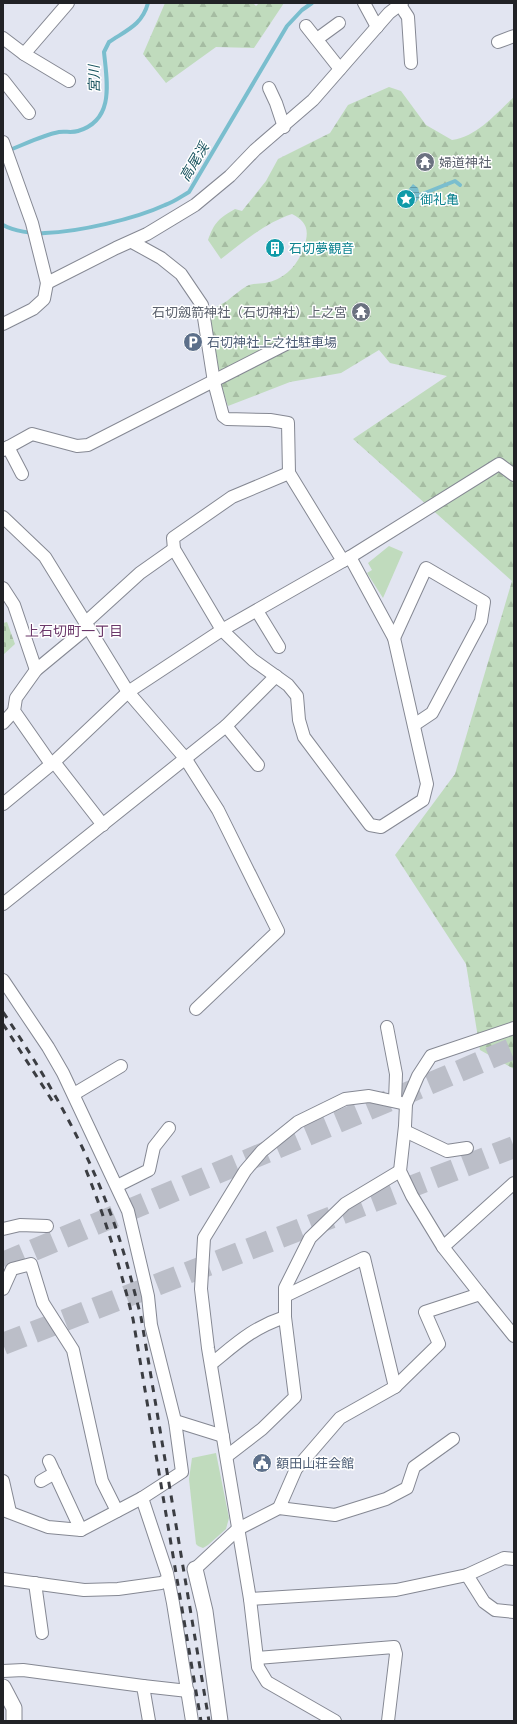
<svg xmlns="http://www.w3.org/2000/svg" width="517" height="1724" viewBox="0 0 517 1724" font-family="Overpass,'Noto Sans JP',sans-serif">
<defs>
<pattern id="forest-firs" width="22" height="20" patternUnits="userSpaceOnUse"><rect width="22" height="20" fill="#c0dbbd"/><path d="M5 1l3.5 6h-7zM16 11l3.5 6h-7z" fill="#a5bca2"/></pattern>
<pattern id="cemetery-stones" width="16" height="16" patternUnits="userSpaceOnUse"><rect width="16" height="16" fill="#c0dbbd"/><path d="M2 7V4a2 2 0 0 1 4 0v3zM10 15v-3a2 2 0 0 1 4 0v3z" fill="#a5bca2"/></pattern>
<pattern id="water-rules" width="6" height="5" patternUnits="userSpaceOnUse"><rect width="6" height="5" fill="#7abece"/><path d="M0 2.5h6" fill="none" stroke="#649aa7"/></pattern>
</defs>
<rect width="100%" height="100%" fill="#e2e5f1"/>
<!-- green -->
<g fill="#c0dbbd">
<path d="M 389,546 L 403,552 L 383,598 L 367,573 L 372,570 L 368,563 Z"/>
<path d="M 216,1453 L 229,1518 L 226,1529 L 208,1545 L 203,1548 L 198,1546 L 196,1544 L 189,1479 L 192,1458 Z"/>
</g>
<!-- forest -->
<g fill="url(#forest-firs)">
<path d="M 165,3 L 253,3 L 256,6 L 259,3 L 284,3 L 254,48 L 216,47 L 166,83 L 143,54 Z"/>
<path d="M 389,87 L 401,91 L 426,125 L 452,140 C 478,136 495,114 514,97 L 514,1069 L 480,1050 L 466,964 L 395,855 L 455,774 L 512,581 L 353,439 L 447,376 L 390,363 L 379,350 L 341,373 L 290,382 L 228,406 C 222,388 201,325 214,309 C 217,306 224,303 227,301 C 233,296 240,290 247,286 C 252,283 259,284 265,283 C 288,279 301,261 306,240 C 309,226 303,220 292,214 C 265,223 243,242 221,259 L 208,240 C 214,223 219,218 235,209 L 242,211 L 266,181 L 278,159 L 330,133 L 348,105 Z"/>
</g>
<!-- cemetery -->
<path fill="url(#cemetery-stones)" d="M 7,622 L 15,644 L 3,655 L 3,623 Z"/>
<!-- water -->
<path fill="url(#water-rules)" d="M 413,184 L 418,188 L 420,196 C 417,202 414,206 407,207 C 404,200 410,197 408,190 Z"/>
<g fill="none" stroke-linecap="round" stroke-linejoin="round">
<!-- stream -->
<g stroke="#7abece" stroke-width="4">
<path d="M 7,151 C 23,145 43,135 59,132 C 65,131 72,133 78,131 C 115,120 107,82 104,52 L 109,42 C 127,30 142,25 148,3"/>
<path d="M 420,195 L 455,181 L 460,185"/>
<path d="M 3,225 C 14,231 32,234 45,233 C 78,232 135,219 165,205 C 174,202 182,196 189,192 L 287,26 L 302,10 L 312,3"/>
</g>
<!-- motorway-tunnel -->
<g stroke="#bbbec8" stroke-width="22" stroke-dasharray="22 11" stroke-linecap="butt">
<path d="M 3,1263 L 514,1048"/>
<path d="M 3,1344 L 514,1147"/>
</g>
<defs>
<g id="minor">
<path d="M 364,3 L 377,27"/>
<path d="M 400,5 L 408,17 L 411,63"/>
<path d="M 306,26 L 340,69"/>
<path d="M 3,38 L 24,54 L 69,81"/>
<path d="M 317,39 L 339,23"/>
<path d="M 498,42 L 514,36"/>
<path d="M 24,54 L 68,3"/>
<path d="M 3,80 L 29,113"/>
<path d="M 269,88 L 276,103 L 284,127"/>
<path d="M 3,142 L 32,223 L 47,283 L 116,248 L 147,234 L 195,205 L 230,176 L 255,150 L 313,100 L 389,13 L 402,3"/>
<path d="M 132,242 L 161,258 L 181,274 L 202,305 L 214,382 L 223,416 L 227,419 L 270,420 L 288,423 L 289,473 L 343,561"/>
<path d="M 3,324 L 33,309 L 44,299 L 47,283"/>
<path d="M 8,447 L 22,474"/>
<path d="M 3,450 L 32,434 L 77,446 L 88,445 L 286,344"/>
<path d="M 289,473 L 232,497 L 173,538 L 174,549 L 222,630 L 253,660 L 288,685 L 297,696 L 299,720 L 304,737 L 370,825 L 381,827 L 423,800 L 427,784 L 394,638 L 350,557"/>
<path d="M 3,517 L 45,557 L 128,692 L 185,758 L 218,810 L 278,931 L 196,1009"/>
<path d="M 3,588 L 14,605 L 36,670"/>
<path d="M 257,611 L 279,647"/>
<path d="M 85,623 L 140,573 L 174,549"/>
<path d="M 394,638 L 426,568 L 484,602 L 481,621 L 432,713 L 414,725"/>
<path d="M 3,723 L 14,711"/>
<path d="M 226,726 L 258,765"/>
<path d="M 54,762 L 103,825"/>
<path d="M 51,764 L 14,711 L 16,698 L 36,670 L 88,627"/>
<path d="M 3,804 L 54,762 L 128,692 L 222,630 L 350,557 L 499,464 L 514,475"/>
<path d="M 3,904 L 226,726 L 276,676"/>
<path d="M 3,980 L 48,1047 L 63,1073 L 128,1211 L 148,1296 L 151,1325 L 175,1421 L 182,1472 L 142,1498 L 81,1530 L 48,1527 L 3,1510"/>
<path d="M 387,1027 L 396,1074 L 395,1101"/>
<path d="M 74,1094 L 121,1066"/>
<path d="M 405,1131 L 447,1151 L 467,1148"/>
<path d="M 117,1186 L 149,1170 L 154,1147 L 169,1128"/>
<path d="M 3,1229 L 20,1225 L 47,1226"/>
<path d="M 443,1247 L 514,1183"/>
<path d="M 3,1289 L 12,1269 L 31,1264 L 43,1303 L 73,1350 L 102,1481 L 117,1511"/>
<path d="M 480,1294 L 514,1336"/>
<path d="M 211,1364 C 237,1343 252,1328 285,1317"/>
<path d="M 395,1387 L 439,1344 L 425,1312 L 480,1294 L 443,1247 L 412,1196 L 400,1171 L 405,1126 L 406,1104 L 418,1076 L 431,1056 L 514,1028"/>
<path d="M 175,1421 L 223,1436"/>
<path d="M 227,1456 L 262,1429 L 295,1397 L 285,1317 L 285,1288 L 310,1238 L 345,1204 L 400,1171"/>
<path d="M 49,1461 L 81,1530"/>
<path d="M 3,1481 L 10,1512"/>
<path d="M 41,1481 L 55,1473"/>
<path d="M 142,1498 L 167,1573 L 173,1603 L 192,1721"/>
<path d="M 279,1508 L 296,1469 L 340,1418 L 395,1387 L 364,1258 L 285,1296"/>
<path d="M 195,1569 L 238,1529 L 279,1508 L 335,1515 L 386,1499 L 407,1488 L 414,1467 L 453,1439"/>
<path d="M 467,1575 L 484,1602 L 495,1610 L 514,1612"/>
<path d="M 3,1579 L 84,1590 L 118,1589 L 161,1583 L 168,1580"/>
<path d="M 35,1583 L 42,1633"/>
<path d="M 250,1599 L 396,1590 L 467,1575 L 504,1558 L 514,1559"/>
<path d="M 257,1658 L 394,1647 L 396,1654 L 388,1721"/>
<path d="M 3,1671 L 23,1670 L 143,1686 L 149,1721"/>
<path d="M 143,1686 L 188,1691"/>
<path d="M 335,1721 L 267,1682 L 258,1667 L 250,1599 L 208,1348 L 201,1289 L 204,1238 L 245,1171 L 262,1151 L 298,1122 L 345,1099 L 369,1096 L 406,1104"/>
</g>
<g id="tertiary">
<path d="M 195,1569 L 205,1611 L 220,1721"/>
<path d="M 3,1687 L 14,1708 L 14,1721"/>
</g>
</defs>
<!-- minor casing -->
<use href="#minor" stroke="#858893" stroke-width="14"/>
<!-- tertiary casing -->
<use href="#tertiary" stroke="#858893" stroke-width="17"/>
<!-- minor -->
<use href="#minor" stroke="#fff" stroke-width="12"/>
<!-- tertiary -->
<use href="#tertiary" stroke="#fff" stroke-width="15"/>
<!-- rail -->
<g stroke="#3b3d42" stroke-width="3" stroke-dasharray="7 7" stroke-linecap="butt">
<path d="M 3,1012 C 46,1076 83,1140 110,1212 C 123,1246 132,1282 141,1317 L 209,1721"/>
<path d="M 3,1024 L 55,1105"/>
<path d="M 86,1170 C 106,1220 120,1267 133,1319 L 201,1721"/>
</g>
</g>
<!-- icons -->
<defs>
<symbol id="temple-disc" viewBox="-11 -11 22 22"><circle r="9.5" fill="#6b7280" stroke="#fff"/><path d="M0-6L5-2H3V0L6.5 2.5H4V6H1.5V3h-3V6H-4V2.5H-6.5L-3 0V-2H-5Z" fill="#fff"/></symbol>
<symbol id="sight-disc" viewBox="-11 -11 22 22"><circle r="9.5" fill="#0f9aa8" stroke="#fff"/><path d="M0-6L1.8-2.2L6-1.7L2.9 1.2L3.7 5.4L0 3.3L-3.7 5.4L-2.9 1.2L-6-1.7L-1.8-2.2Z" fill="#fff"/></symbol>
<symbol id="building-disc" viewBox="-11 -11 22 22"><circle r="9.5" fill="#0f9aa8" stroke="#fff"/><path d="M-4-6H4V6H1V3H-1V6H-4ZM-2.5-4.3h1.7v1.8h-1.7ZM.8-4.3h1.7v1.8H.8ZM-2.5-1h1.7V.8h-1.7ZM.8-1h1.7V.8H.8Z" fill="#fff"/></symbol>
<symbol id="parking-disc" viewBox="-11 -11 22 22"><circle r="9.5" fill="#5c6f8a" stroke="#fff"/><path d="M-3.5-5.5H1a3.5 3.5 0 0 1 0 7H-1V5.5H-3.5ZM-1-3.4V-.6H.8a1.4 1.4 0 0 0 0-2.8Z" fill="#fff"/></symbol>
<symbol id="civic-disc" viewBox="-11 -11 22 22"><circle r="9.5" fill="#5c6f8a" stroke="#fff"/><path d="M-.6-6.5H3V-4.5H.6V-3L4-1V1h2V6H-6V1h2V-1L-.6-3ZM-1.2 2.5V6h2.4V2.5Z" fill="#fff"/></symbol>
</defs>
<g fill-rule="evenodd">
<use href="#temple-disc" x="414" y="151" width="22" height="22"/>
<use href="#sight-disc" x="395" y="188" width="22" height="22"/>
<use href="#building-disc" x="264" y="237" width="22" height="22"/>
<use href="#temple-disc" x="350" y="301" width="22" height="22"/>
<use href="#parking-disc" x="182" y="331" width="22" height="22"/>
<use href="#civic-disc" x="251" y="1452" width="22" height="22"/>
</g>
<g text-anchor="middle" stroke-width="3" stroke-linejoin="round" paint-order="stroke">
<!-- worship labels -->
<g font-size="13" fill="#5b616d" stroke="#fff" text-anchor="start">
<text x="439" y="167">婦道神社</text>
<text x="347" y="317" text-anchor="end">石切劔箭神社（石切神社）上之宮</text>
</g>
<!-- culture labels -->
<g font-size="13" fill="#0d838f" stroke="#fff" text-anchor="start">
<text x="420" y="204">御礼亀</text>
<text x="289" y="253">石切夢観音</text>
</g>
<!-- service labels -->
<g font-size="13" fill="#4e5e75" stroke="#fff" text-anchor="start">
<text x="207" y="347">石切神社上之社駐車場</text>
<text x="276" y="1468">額田山荘会館</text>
</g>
<!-- water labels -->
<g font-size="14" font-style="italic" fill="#16515d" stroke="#fff">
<text transform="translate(94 79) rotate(-91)" y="5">宮川</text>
<text transform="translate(194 162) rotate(-59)" y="5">高尾渓</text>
</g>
<!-- neighbourhood labels -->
<g font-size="14" fill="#6b386a" stroke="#fff">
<text x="74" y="636">上石切町一丁目</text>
</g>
</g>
<!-- border -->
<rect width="517" height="1724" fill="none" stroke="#212226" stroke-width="8"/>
</svg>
